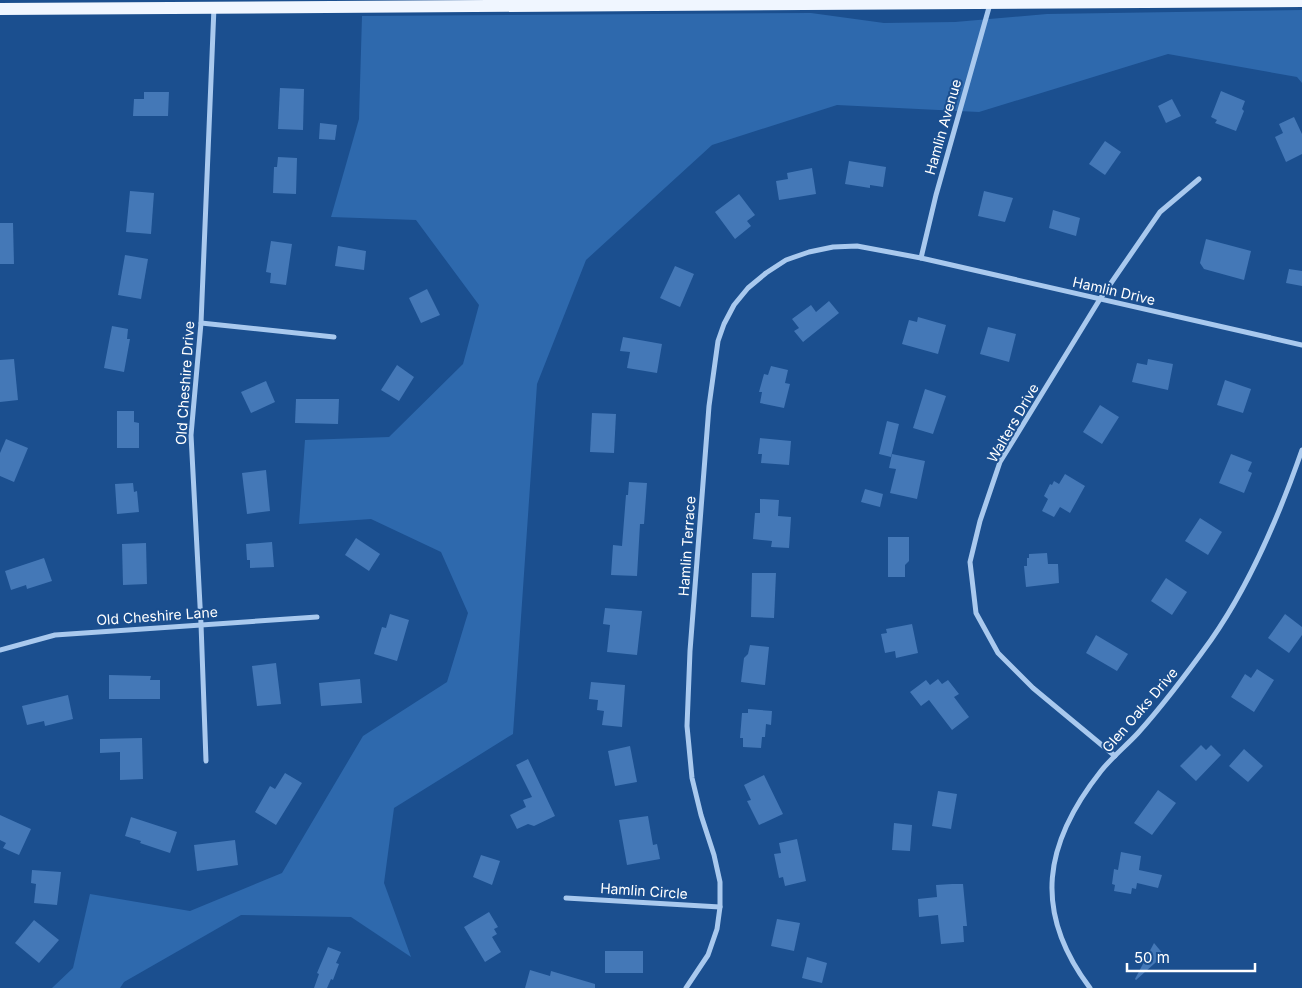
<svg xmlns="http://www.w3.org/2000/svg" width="1302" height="988" viewBox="0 0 1302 988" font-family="Inter,sans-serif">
<rect width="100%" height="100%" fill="#1b4f8f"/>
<!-- green -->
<path fill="#2e69ad" d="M 1302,10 L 1302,83 L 1297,77 L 1168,54 L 979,112 L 837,105 L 712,145 L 586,260 L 537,384 L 513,734 L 394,808 L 384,883 L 411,957 L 351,917 L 241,915 L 124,982 L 120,988 L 52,988 L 73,968 L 90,894 L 190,911 L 282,873 L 363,736 L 447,682 L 468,613 L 441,552 L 371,519 L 299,524 L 305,440 L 389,437 L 463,364 L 479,305 L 416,220 L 331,217 L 359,119 L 362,16 L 811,13 L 884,23 L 955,22 L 1047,14 Z"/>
<!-- building -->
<g fill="#4478b7">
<path d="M 280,88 L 304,89 L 303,130 L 278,129 Z"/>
<path d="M 1221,91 L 1245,101 L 1242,109 L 1244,111 L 1236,131 L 1215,123 L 1217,120 L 1211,117 Z"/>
<path d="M 144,92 L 169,92 L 168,116 L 133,116 L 134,99 L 144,99 Z"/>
<path d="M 1172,99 L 1181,116 L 1166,123 L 1158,106 Z"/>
<path d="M 1294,117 L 1302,134 L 1302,154 L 1286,162 L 1275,137 L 1283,133 L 1279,124 Z"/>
<path d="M 320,123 L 337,125 L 335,140 L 319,139 Z"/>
<path d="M 1105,141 L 1121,152 L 1105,175 L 1089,164 Z"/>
<path d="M 278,157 L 297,158 L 296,194 L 273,193 L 274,167 L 277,167 Z"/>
<path d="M 849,161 L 886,167 L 883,187 L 870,185 L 870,188 L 845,184 Z"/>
<path d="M 812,168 L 816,194 L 779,200 L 776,181 L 788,179 L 787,173 Z"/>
<path d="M 130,191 L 154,193 L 151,234 L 126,232 Z"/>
<path d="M 984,191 L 1013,198 L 1005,222 L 978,216 Z"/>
<path d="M 739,194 L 755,215 L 747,221 L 751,226 L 735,239 L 715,212 Z"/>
<path d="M 1053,210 L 1080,218 L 1076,236 L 1049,228 Z"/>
<path d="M 0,223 L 13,223 L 14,264 L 0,264 Z"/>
<path d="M 1206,239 L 1251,251 L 1244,280 L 1204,269 L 1200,263 Z"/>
<path d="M 271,241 L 292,244 L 286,285 L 270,283 L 271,273 L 266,272 Z"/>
<path d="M 338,246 L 366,251 L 364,270 L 335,266 Z"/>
<path d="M 125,255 L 148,259 L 141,299 L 118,295 Z"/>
<path d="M 675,266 L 694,274 L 680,307 L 660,298 Z"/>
<path d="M 1289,269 L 1302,271 L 1302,286 L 1286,283 Z"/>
<path d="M 427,289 L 440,315 L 421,323 L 409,298 Z"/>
<path d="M 829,301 L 839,313 L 803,342 L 794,331 L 799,328 L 792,319 L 811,305 L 816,312 Z"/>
<path d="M 918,317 L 946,325 L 938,354 L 902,344 L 909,320 L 917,322 Z"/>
<path d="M 112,326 L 128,329 L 127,339 L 130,339 L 124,372 L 104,368 Z"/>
<path d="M 988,327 L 1016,334 L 1009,362 L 980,354 Z"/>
<path d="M 623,337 L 662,344 L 657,373 L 627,368 L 630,352 L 620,351 Z"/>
<path d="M 14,359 L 18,400 L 0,402 L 0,360 Z"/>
<path d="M 1148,359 L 1173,364 L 1168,390 L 1132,382 L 1137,363 L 1147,365 Z"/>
<path d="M 397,365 L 414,377 L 399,401 L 381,390 Z"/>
<path d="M 771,366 L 788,370 L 785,383 L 790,384 L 784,408 L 760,403 L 762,392 L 759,392 L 764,374 L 768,375 Z"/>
<path d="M 1225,380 L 1251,389 L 1243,413 L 1217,405 Z"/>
<path d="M 266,381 L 275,402 L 251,413 L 241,392 Z"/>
<path d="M 925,389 L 946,396 L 933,434 L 913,428 Z"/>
<path d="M 296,399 L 339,399 L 338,424 L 295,423 Z"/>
<path d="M 1100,405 L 1119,417 L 1102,444 L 1083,432 Z"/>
<path d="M 117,411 L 134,411 L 134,422 L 139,423 L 139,448 L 117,448 Z"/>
<path d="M 592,413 L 616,414 L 614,453 L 590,452 Z"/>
<path d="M 887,421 L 899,424 L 891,457 L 879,454 Z"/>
<path d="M 760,438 L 791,441 L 789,465 L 761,463 L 762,454 L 758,454 Z"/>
<path d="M 6,439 L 28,448 L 14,482 L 0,476 L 0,453 Z"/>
<path d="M 892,454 L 925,461 L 917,499 L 890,493 L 896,469 L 889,468 Z"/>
<path d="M 1231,454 L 1252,462 L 1248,471 L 1252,473 L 1244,493 L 1219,483 Z"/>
<path d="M 266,470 L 270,511 L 247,514 L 242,473 Z"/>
<path d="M 1065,474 L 1085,486 L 1070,513 L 1060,507 L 1054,517 L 1042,511 L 1048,499 L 1044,496 L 1050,484 L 1052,485 L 1054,481 L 1059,484 Z"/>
<path d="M 629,482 L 647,483 L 644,524 L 640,524 L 637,576 L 611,575 L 613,545 L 622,546 L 626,495 L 628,495 Z"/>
<path d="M 133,483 L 134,492 L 137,491 L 139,512 L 117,514 L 115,484 Z"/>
<path d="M 865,489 L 883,494 L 880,507 L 861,502 Z"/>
<path d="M 760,499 L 779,500 L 778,516 L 791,517 L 789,548 L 771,547 L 772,541 L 753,539 L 755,513 L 760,513 Z"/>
<path d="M 1200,518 L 1222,532 L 1208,555 L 1185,541 Z"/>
<path d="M 888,537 L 909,537 L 909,561 L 905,565 L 905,577 L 888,577 Z"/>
<path d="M 356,538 L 380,554 L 369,571 L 345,555 Z"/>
<path d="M 272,542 L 274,567 L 250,568 L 250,560 L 247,560 L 246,544 Z"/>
<path d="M 146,543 L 147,584 L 123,585 L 122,544 Z"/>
<path d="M 1047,553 L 1048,564 L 1058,564 L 1059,583 L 1026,587 L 1024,566 L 1027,566 L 1027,558 L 1029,558 L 1029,554 Z"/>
<path d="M 44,558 L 52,581 L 27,589 L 26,585 L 11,590 L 5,571 Z"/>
<path d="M 752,573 L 776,573 L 774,618 L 751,617 Z"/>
<path d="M 1166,578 L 1187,592 L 1172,615 L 1151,601 Z"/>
<path d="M 605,608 L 642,611 L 637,655 L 607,652 L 610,625 L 603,624 Z"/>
<path d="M 390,614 L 409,620 L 397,661 L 374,654 L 382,627 L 386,628 Z"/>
<path d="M 1285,614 L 1302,627 L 1302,635 L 1289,653 L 1268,638 Z"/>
<path d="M 912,624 L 918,653 L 896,658 L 895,651 L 885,653 L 881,634 L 887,633 L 886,629 Z"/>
<path d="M 1096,635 L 1128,654 L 1117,671 L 1086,653 Z"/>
<path d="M 750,645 L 769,647 L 765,685 L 741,682 L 744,658 L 748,654 Z"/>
<path d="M 276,663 L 281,704 L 257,706 L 252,666 Z"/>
<path d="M 1257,669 L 1274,680 L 1254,712 L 1231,697 L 1245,674 L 1251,678 Z"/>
<path d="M 109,675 L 151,676 L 150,680 L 160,680 L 160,699 L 109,699 Z"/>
<path d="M 360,679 L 362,703 L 321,706 L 319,683 Z"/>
<path d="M 938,679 L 942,684 L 948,680 L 959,694 L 954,697 L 969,717 L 952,730 L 929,700 L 921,706 L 910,692 L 926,680 L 930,685 Z"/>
<path d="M 591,682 L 625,685 L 622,727 L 602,725 L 604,711 L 597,710 L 598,700 L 589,699 Z"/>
<path d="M 68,695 L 73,719 L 45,726 L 44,721 L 27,725 L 22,706 Z"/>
<path d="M 748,709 L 772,711 L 771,725 L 766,724 L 765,737 L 762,737 L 761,748 L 743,747 L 743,738 L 740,738 L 742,713 L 748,713 Z"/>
<path d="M 142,738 L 143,779 L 120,780 L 120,752 L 100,753 L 100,739 Z"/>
<path d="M 1201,745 L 1206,750 L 1211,745 L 1221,755 L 1196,781 L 1180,766 Z"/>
<path d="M 630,746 L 637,782 L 615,786 L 608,751 Z"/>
<path d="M 1244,749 L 1263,766 L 1248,782 L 1229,766 Z"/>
<path d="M 528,759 L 555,816 L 534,826 L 528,824 L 517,829 L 510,815 L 526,807 L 523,800 L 532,797 L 516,765 Z"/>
<path d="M 285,773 L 302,783 L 276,825 L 255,812 L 270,786 L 275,789 Z"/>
<path d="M 764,775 L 783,814 L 759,825 L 747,801 L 751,800 L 744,785 Z"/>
<path d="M 1158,790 L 1176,803 L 1152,835 L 1134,823 Z"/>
<path d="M 938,791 L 957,794 L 951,829 L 932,826 Z"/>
<path d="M 0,815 L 31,829 L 19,855 L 3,848 L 6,843 L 0,840 Z"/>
<path d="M 648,816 L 653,845 L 657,844 L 660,859 L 627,865 L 619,820 Z"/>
<path d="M 131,817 L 177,832 L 170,853 L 140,843 L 141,841 L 125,836 Z"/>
<path d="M 894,823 L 912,825 L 910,851 L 892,850 Z"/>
<path d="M 797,839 L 806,881 L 785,886 L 783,877 L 779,878 L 774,854 L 781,853 L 779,843 Z"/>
<path d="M 235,840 L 238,865 L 197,871 L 194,845 Z"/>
<path d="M 1121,852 L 1141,856 L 1139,870 L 1162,875 L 1158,888 L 1137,883 L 1136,889 L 1132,888 L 1131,894 L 1114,891 L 1115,885 L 1112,884 L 1114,869 L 1118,870 Z"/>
<path d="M 481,855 L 500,861 L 492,885 L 473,877 Z"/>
<path d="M 32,870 L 61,872 L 57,905 L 34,903 L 36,884 L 31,883 Z"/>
<path d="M 952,884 L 963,884 L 967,926 L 963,926 L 964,942 L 941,944 L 938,915 L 919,917 L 918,899 L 937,897 L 936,885 Z"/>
<path d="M 489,912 L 498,927 L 494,929 L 497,934 L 492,937 L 501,952 L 485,962 L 464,927 Z"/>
<path d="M 777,919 L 800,923 L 794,951 L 771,946 Z"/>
<path d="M 34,920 L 59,940 L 39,963 L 15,943 Z"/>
<path d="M 1154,943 L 1164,955 L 1136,980 L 1135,979 Z"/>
<path d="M 328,947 L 341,952 L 336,963 L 339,964 L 333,980 L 331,979 L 327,988 L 314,988 L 319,974 L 317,973 Z"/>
<rect x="605" y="951" width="38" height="22"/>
<path d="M 807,957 L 827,963 L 822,983 L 802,978 Z"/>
<path d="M 530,970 L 550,976 L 551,971 L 595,984 L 595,988 L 525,988 Z"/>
</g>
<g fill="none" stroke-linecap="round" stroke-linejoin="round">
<!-- street -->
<g stroke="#a9c9ee" stroke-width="5">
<path d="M 921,258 L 936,195 L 990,4"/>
<path d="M 201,323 L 334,337"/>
<path d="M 0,650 L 55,635 L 317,617"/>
<path d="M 1115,756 L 1033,688 L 998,653 L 976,613 L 970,562 L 980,521 L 1000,462 L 1100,299 L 1160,212 L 1199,179"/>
<path d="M 206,761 L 201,624 L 191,435 L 201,323 L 214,7"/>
<path d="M 566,898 L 720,907"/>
<path d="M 686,988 L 708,955 L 717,929 L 720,907 L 720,882 L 714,855 L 701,815 L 692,778 L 687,726 L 690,651 L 709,406 L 718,341 L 724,324 L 734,305 L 748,288 L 766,273 L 786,260 L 809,252 L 833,247 L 857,246 L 921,258 L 1302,345"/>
<path d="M 1090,988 C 1032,911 1044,843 1101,771 C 1112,757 1126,746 1138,733 C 1164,704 1188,672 1211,640 C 1251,583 1279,516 1302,450"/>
</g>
<!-- primary -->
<path stroke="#f0f6ff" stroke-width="12" d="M 0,9 L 1302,1"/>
</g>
<g text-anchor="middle" stroke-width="4" stroke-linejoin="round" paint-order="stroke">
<!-- street labels -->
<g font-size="14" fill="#fff" stroke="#1b4f8f">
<text transform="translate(943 127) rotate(-74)" y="5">Hamlin Avenue</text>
<text transform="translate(1114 291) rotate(13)" y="5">Hamlin Drive</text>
<text transform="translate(185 383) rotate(-86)" y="5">Old Cheshire Drive</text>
<text transform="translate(1013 423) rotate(-60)" y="5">Walters Drive</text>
<text transform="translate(687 546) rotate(-86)" y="5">Hamlin Terrace</text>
<text transform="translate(157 616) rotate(-4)" y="5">Old Cheshire Lane</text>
<text transform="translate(1140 710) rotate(-49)" y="5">Glen Oaks Drive</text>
<text transform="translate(644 891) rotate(4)" y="5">Hamlin Circle</text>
</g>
</g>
<!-- scale -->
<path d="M1127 963v8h128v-8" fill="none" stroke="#ffffff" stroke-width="2.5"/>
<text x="1134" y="963" font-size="15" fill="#ffffff" stroke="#1b4f8f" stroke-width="4" paint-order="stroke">50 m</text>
</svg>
